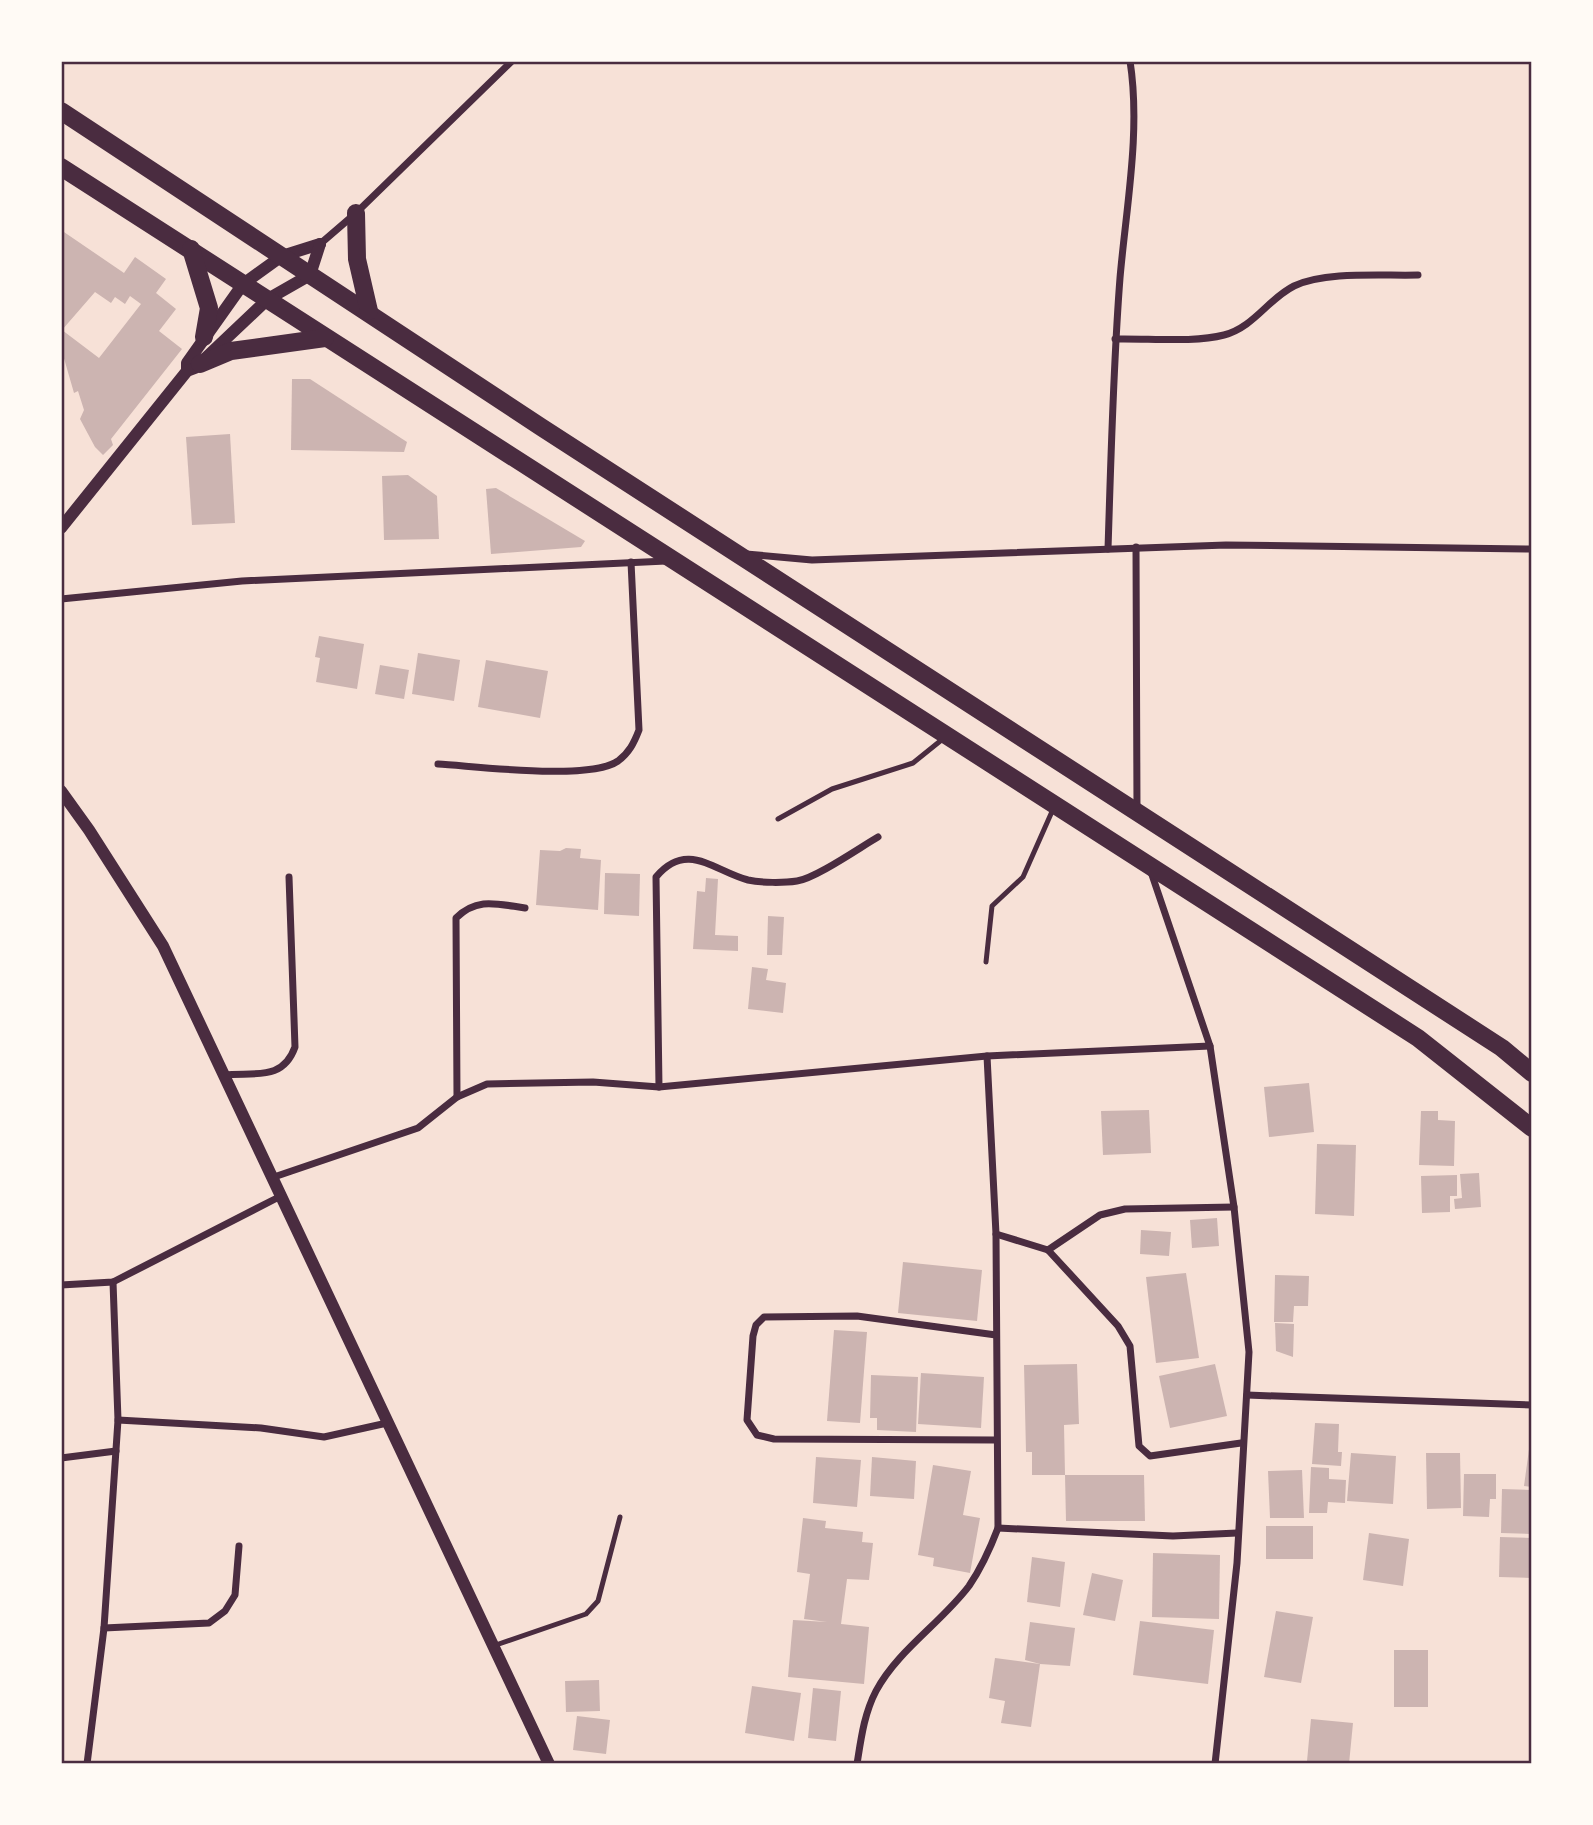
<svg xmlns="http://www.w3.org/2000/svg" width="1593" height="1825" viewBox="0 0 1593 1825" font-family="'IBM Plex Sans',sans-serif">
<rect width="100%" height="100%" fill="#f7e1d7"/>
<!-- building -->
<g fill="#ccb4b1" fill-rule="evenodd">
<path d="M 61,230 L 124,273 L 135,257 L 166,279 L 156,293 L 176,309 L 159,331 L 182,349 L 111,439 L 113,445 L 103,455 L 95,447 L 80,419 L 84,410 L 78,391 L 74,393 L 61,348 ZM 95,292 L 111,303 L 115,297 L 125,304 L 130,296 L 141,304 L 99,358 L 62,330 Z"/>
<path d="M 292,379 L 310,379 L 407,442 L 404,452 L 291,450 Z"/>
<path d="M 230,434 L 235,523 L 192,525 L 186,437 Z"/>
<path d="M 408,475 L 437,496 L 439,539 L 384,540 L 382,476 Z"/>
<path d="M 496,488 L 585,541 L 581,547 L 491,554 L 486,489 Z"/>
<path d="M 319,636 L 364,644 L 357,689 L 316,682 L 320,658 L 315,657 Z"/>
<path d="M 418,653 L 460,660 L 454,701 L 412,694 Z"/>
<path d="M 486,660 L 548,671 L 540,718 L 478,707 Z"/>
<path d="M 380,665 L 409,670 L 404,699 L 375,694 Z"/>
<path d="M 566,848 L 581,849 L 580,858 L 601,860 L 598,910 L 536,905 L 540,850 L 560,851 Z"/>
<path d="M 605,873 L 640,874 L 639,916 L 604,914 Z"/>
<path d="M 706,878 L 718,879 L 715,935 L 738,936 L 738,951 L 693,949 L 697,891 L 705,892 Z"/>
<path d="M 768,916 L 784,917 L 782,955 L 767,955 Z"/>
<path d="M 752,967 L 768,969 L 766,980 L 786,983 L 783,1013 L 748,1009 Z"/>
<path d="M 1309,1083 L 1314,1132 L 1269,1137 L 1264,1087 Z"/>
<path d="M 1149,1110 L 1151,1153 L 1103,1155 L 1101,1111 Z"/>
<path d="M 1421,1111 L 1438,1111 L 1438,1120 L 1455,1121 L 1454,1166 L 1419,1165 Z"/>
<path d="M 1317,1144 L 1356,1145 L 1354,1216 L 1315,1214 Z"/>
<path d="M 1479,1173 L 1481,1207 L 1455,1209 L 1454,1199 L 1462,1198 L 1460,1174 Z"/>
<path d="M 1457,1175 L 1457,1196 L 1450,1196 L 1450,1212 L 1422,1213 L 1421,1176 Z"/>
<path d="M 1217,1218 L 1219,1246 L 1192,1248 L 1190,1220 Z"/>
<path d="M 1141,1230 L 1171,1232 L 1169,1256 L 1140,1254 Z"/>
<path d="M 903,1262 L 982,1270 L 977,1321 L 898,1313 Z"/>
<path d="M 1186,1273 L 1199,1358 L 1156,1363 L 1146,1277 Z"/>
<path d="M 1275,1275 L 1309,1276 L 1308,1306 L 1294,1306 L 1293,1322 L 1274,1322 Z"/>
<path d="M 1275,1323 L 1294,1324 L 1293,1357 L 1276,1351 Z"/>
<path d="M 834,1330 L 867,1332 L 860,1423 L 827,1421 Z"/>
<path d="M 1077,1364 L 1079,1424 L 1064,1425 L 1065,1475 L 1032,1475 L 1032,1452 L 1026,1452 L 1024,1365 Z"/>
<path d="M 1215,1364 L 1227,1416 L 1170,1428 L 1159,1376 Z"/>
<path d="M 921,1373 L 984,1377 L 981,1428 L 918,1424 Z"/>
<path d="M 871,1375 L 918,1377 L 916,1432 L 877,1430 L 877,1418 L 870,1418 Z"/>
<path d="M 1315,1423 L 1339,1424 L 1338,1452 L 1342,1452 L 1341,1466 L 1312,1464 Z"/>
<path d="M 1530,1442 L 1532,1442 L 1532,1487 L 1524,1486 Z"/>
<path d="M 1351,1453 L 1396,1456 L 1393,1504 L 1347,1501 Z"/>
<path d="M 1426,1453 L 1460,1453 L 1461,1508 L 1427,1509 Z"/>
<path d="M 816,1457 L 861,1460 L 857,1507 L 813,1503 Z"/>
<path d="M 872,1457 L 916,1461 L 914,1499 L 870,1496 Z"/>
<path d="M 933,1465 L 971,1471 L 963,1515 L 980,1518 L 970,1573 L 933,1566 L 934,1558 L 918,1555 Z"/>
<path d="M 1311,1467 L 1329,1468 L 1329,1479 L 1346,1480 L 1345,1503 L 1328,1502 L 1327,1513 L 1309,1513 Z"/>
<path d="M 1302,1470 L 1304,1518 L 1270,1518 L 1268,1471 Z"/>
<path d="M 1464,1474 L 1496,1474 L 1496,1499 L 1490,1499 L 1489,1517 L 1463,1516 Z"/>
<path d="M 1065,1475 L 1144,1475 L 1145,1521 L 1066,1521 Z"/>
<path d="M 1502,1489 L 1532,1490 L 1532,1534 L 1501,1533 Z"/>
<path d="M 803,1518 L 826,1521 L 825,1528 L 863,1532 L 862,1542 L 873,1543 L 869,1580 L 847,1579 L 841,1624 L 869,1627 L 864,1684 L 788,1677 L 793,1620 L 827,1622 L 804,1619 L 810,1574 L 797,1572 Z"/>
<rect x="1266" y="1526" width="47" height="33"/>
<path d="M 1369,1533 L 1409,1539 L 1403,1586 L 1363,1580 Z"/>
<path d="M 1500,1537 L 1532,1538 L 1532,1578 L 1499,1577 Z"/>
<path d="M 1153,1553 L 1220,1555 L 1219,1619 L 1152,1617 Z"/>
<path d="M 1032,1557 L 1065,1562 L 1060,1607 L 1027,1602 Z"/>
<path d="M 1092,1573 L 1123,1580 L 1115,1621 L 1083,1615 Z"/>
<path d="M 1276,1611 L 1313,1617 L 1301,1683 L 1264,1677 Z"/>
<path d="M 1140,1621 L 1214,1630 L 1208,1684 L 1133,1675 Z"/>
<path d="M 1030,1622 L 1075,1628 L 1070,1666 L 1040,1664 L 1025,1660 Z"/>
<rect x="1394" y="1650" width="34" height="57"/>
<path d="M 995,1658 L 1040,1664 L 1031,1727 L 1001,1723 L 1005,1701 L 989,1698 Z"/>
<path d="M 599,1680 L 600,1711 L 566,1712 L 565,1681 Z"/>
<path d="M 752,1686 L 801,1693 L 794,1741 L 745,1733 Z"/>
<path d="M 813,1688 L 841,1691 L 836,1741 L 808,1738 Z"/>
<path d="M 577,1716 L 610,1720 L 606,1754 L 573,1750 Z"/>
<path d="M 1311,1719 L 1353,1723 L 1349,1764 L 1307,1761 Z"/>
</g>
<g fill="none" stroke-linecap="round" stroke-linejoin="round">
<!-- service -->
<g stroke="#4a2c40" stroke-width="5">
<path d="M 778,819 L 832,789 L 913,763 L 944,738"/>
<path d="M 986,962 L 992,906 L 1023,877 L 1054,807"/>
<path d="M 493,1646 L 586,1614 L 598,1601 L 620,1517"/>
</g>
<!-- minor -->
<g stroke="#4a2c40" stroke-width="7">
<path d="M 320,244 L 356,213 L 512,61"/>
<path d="M 1115,339 C 1147,338 1194,343 1224,335 C 1254,327 1268,299 1294,286 C 1326,271 1382,276 1418,275"/>
<path d="M 1136,547 L 1137,810"/>
<path d="M 1108,549 C 1111,458 1113,368 1120,278 C 1126,208 1141,131 1130,61"/>
<path d="M 746,554 L 812,560 L 1226,545 L 1532,549"/>
<path d="M 61,599 L 242,581 L 666,561"/>
<path d="M 438,764 C 475,766 589,781 618,761 C 629,753 634,743 639,730 L 631,562"/>
<path d="M 1151,872 L 1210,1046 L 1234,1207 L 1249,1352 L 1237,1563 L 1215,1764"/>
<path d="M 224,1075 C 255,1072 283,1081 295,1047 L 289,877"/>
<path d="M 659,1087 L 656,877 C 687,840 714,871 748,880 C 761,883 784,883 797,881 C 816,878 859,848 878,837"/>
<path d="M 457,1097 L 456,918 C 477,897 497,904 525,908"/>
<path d="M 271,1178 L 418,1128 L 457,1097 L 487,1084 L 593,1082 L 659,1087 L 987,1056 L 1210,1046"/>
<path d="M 996,1234 L 1048,1250 L 1118,1326 L 1130,1346 L 1139,1446 L 1150,1456 L 1241,1443"/>
<path d="M 1048,1250 L 1100,1215 L 1125,1209 L 1234,1207"/>
<path d="M 61,1285 L 113,1282 L 279,1197"/>
<path d="M 1247,1395 L 1532,1405"/>
<path d="M 118,1420 L 261,1428 L 324,1437 L 387,1423"/>
<path d="M 995,1440 L 774,1439 L 757,1435 L 747,1420 L 753,1336 L 756,1325 L 764,1317 L 857,1316 L 996,1335"/>
<path d="M 61,1458 L 116,1451"/>
<path d="M 998,1528 L 1173,1536 L 1237,1533"/>
<path d="M 104,1628 L 209,1623 L 225,1611 L 235,1595 L 239,1546"/>
<path d="M 87,1764 L 104,1628 L 118,1420 L 113,1282"/>
<path d="M 857,1764 C 861,1739 864,1714 876,1691 C 898,1650 941,1623 969,1586 C 982,1567 990,1549 998,1528 L 996,1234 L 987,1056"/>
</g>
<!-- tertiary -->
<g stroke="#4a2c40" stroke-width="12">
<path d="M 187,371 L 187,363 L 243,284 L 282,256 L 320,244"/>
<path d="M 61,528 L 187,371 L 195,368 L 268,299 L 310,275 L 320,244"/>
<path d="M 61,791 L 89,830 L 163,946 L 549,1764"/>
</g>
<!-- primary -->
<g stroke="#4a2c40" stroke-width="18">
<path d="M 61,111 L 541,427 L 1502,1048 L 1532,1073"/>
<path d="M 61,167 L 1418,1038 L 1532,1128"/>
<path d="M 356,213 L 357,259 L 369,311"/>
<path d="M 191,249 L 209,308 L 204,337"/>
<path d="M 200,364 L 231,351 L 325,338"/>
</g>
</g>
<!-- border -->
<rect width="1593" height="1825" fill="none" stroke="#fffaf5" stroke-width="126"/>
<rect x="63" y="63" width="1467" height="1699" fill="none" stroke="#4a2c40" stroke-width="2.5"/>
</svg>
